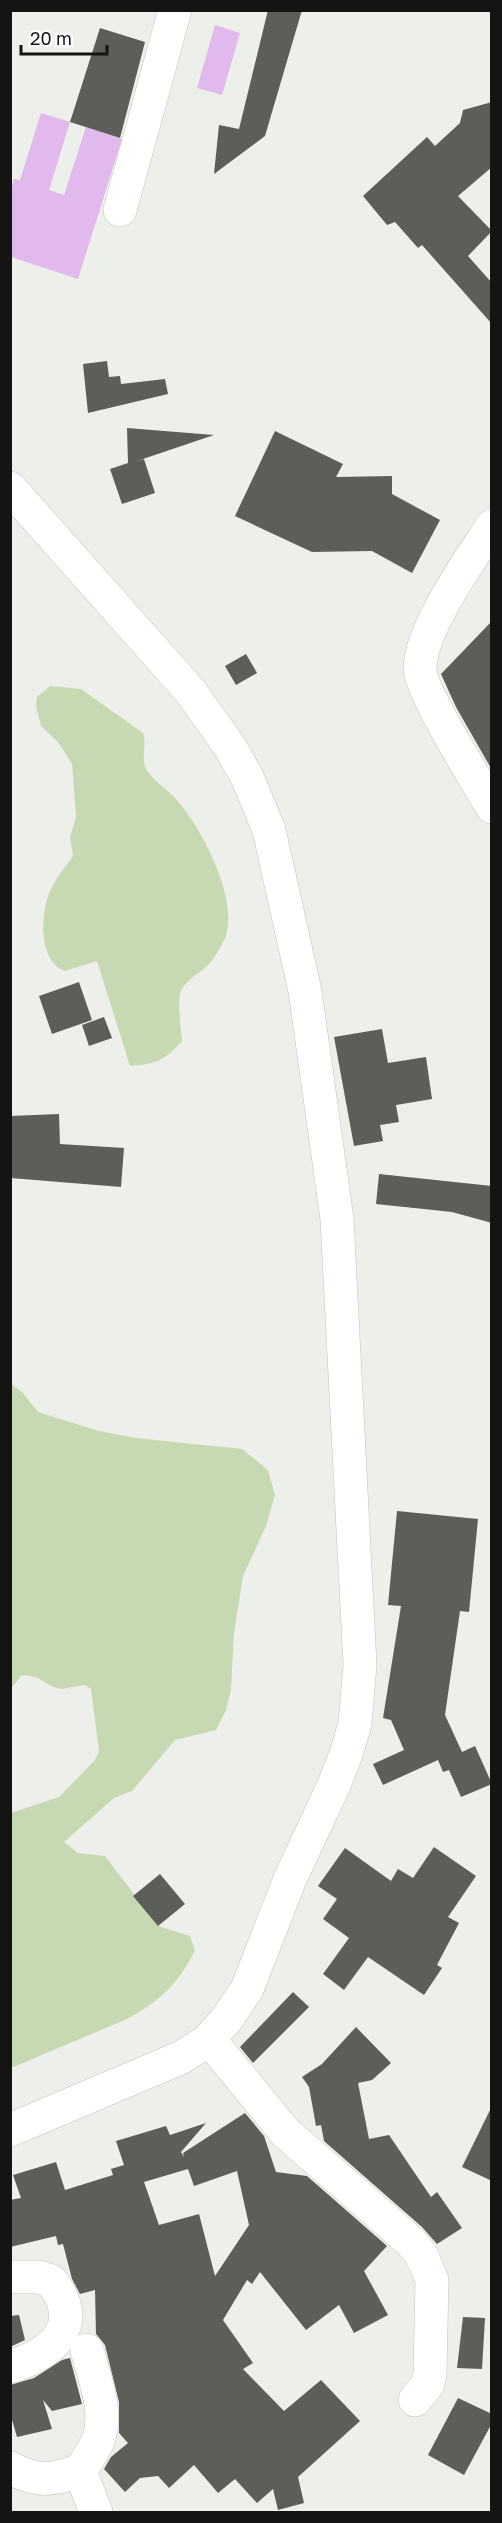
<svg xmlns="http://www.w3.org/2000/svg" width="502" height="2523" viewBox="0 0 502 2523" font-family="'Golos Text',sans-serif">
<rect width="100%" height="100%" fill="#edf0ea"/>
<!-- green -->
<g fill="#c7d9b2">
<path d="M 50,686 L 81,689 L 143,733 C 147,744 141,759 146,769 C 154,782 165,787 175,798 C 200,825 238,896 226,935 C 223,944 214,959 207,966 C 198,974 186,980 181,991 C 177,1002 181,1029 182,1041 C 164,1061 156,1064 130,1066 L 97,961 L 65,971 C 37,961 41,913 50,891 C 56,878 65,867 73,856 L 70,837 L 76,817 L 72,764 L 58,742 L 41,726 L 36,706 L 37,697 Z"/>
<path d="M 11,1384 L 22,1392 L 38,1412 L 99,1431 L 136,1438 L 242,1449 L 268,1470 L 275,1495 L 266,1526 L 243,1576 L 234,1633 L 231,1689 L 226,1710 L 216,1730 L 175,1740 L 132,1791 L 114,1798 L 64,1842 L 78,1853 L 105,1856 L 158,1926 L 190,1936 L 195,1950 C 179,1983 160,2001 127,2019 L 11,2068 L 11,1813 L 59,1797 L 95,1760 L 99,1751 L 91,1689 L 84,1685 L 62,1689 L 53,1687 L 36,1677 L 22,1675 L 11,1688 Z"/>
</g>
<!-- water -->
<g fill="#e1b9ec">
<path d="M 215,25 L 240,33 L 222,95 L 197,88 Z"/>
<path d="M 41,113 L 70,122 L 49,190 L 64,195 L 86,127 L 122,139 L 78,279 L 11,257 L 11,189 L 14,179 L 20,180 Z"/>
</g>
<!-- building -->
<g fill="#5c5f59" fill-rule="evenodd">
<path d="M 268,10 L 302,10 L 265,136 L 214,174 L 219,125 L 239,129 Z"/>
<path d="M 100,28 L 145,42 L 120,138 L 70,122 Z"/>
<path d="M 492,102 L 492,167 L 458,196 L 492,231 L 468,256 L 492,283 L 492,324 L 422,245 L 418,248 L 395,222 L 387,225 L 363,196 L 427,137 L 435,146 L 460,123 L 463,110 Z"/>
<path d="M 107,361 L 109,377 L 120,376 L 121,384 L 165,379 L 168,394 L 88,413 L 83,364 Z"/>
<path d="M 127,428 L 214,435 L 134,462 L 144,459 L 155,493 L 122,504 L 110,469 L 128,463 Z"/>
<path d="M 275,431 L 343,464 L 336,477 L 392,476 L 392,494 L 440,520 L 412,573 L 372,551 L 312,552 L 235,516 Z"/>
<path d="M 492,621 L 492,770 L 456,707 L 441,674 Z"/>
<path d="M 246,654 L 257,673 L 236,685 L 225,666 Z"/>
<path d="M 79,982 L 92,1020 L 52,1034 L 39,996 Z"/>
<path d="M 104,1017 L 112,1038 L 89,1046 L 82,1025 Z"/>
<path d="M 382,1029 L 388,1063 L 426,1057 L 432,1099 L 396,1105 L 399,1122 L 380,1125 L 383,1141 L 354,1146 L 334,1037 Z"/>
<path d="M 59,1114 L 60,1144 L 124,1148 L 121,1187 L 10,1178 L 10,1116 Z"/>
<path d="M 379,1174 L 492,1186 L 492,1223 L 452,1212 L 376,1204 Z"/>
<path d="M 397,1511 L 478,1519 L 469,1612 L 460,1611 L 445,1715 L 462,1752 L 475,1746 L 492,1784 L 461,1797 L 449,1770 L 443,1772 L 438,1760 L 383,1785 L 373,1764 L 404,1750 L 391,1720 L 383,1718 L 401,1606 L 388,1605 Z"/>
<path d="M 434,1847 L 476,1876 L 448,1917 L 459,1923 L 437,1965 L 442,1968 L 424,1995 L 368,1957 L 344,1990 L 323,1974 L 349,1938 L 323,1919 L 337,1899 L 318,1886 L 345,1848 L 391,1881 L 398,1869 L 413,1878 Z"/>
<path d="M 160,1874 L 185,1904 L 158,1926 L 133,1896 Z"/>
<path d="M 293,1992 L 309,2007 L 253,2063 L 240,2047 Z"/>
<path d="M 356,2027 L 391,2063 L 372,2080 L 358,2083 L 369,2139 L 389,2135 L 431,2197 L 437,2192 L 462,2228 L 437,2244 L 422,2227 L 324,2141 L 321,2125 L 316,2126 L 309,2087 L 302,2077 L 322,2064 Z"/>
<path d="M 492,2106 L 492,2181 L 462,2167 Z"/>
<path d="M 245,2113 L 264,2136 L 276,2172 L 307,2176 L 387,2246 L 364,2271 L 388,2315 L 354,2333 L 339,2305 L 306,2330 L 260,2272 L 252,2284 L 247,2280 L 223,2320 L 253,2363 L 243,2369 L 284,2411 L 321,2380 L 360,2421 L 298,2477 L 304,2503 L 278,2510 L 273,2489 L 257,2503 L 235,2479 L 218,2493 L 194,2465 L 169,2488 L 158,2476 L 140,2478 L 125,2492 L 104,2469 L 111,2457 L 128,2443 L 119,2433 L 119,2402 L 105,2345 L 96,2334 L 95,2290 L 80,2294 L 72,2279 L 63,2244 L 58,2245 L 56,2236 L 10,2247 L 10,2200 L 21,2198 L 13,2175 L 56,2162 L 65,2190 L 113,2175 L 111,2169 L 124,2165 L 116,2141 L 166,2126 L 170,2135 L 206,2123 L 181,2152 L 184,2157 L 183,2153 ZM 188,2169 L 194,2186 L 237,2171 L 249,2225 L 215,2276 L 199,2214 L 159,2225 L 144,2182 Z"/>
<path d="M 19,2315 L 25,2340 L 10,2347 L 10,2316 Z"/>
<path d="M 463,2317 L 485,2318 L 482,2369 L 457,2368 Z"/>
<path d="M 70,2358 L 82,2404 L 52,2411 L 43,2400 L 52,2429 L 17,2437 L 10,2413 L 10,2385 L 34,2378 L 62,2360 Z"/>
<path d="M 458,2398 L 492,2414 L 492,2423 L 464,2475 L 428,2455 Z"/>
</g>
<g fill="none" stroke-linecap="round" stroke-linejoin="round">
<defs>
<g id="minor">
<path d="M 120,210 L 175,10"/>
<path d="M 10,488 L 191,692 L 230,747 L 247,777 L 269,830 L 305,991 L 337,1219 L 360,1665 L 355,1724 L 346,1754 L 334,1785 L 290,1879 L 247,1989 L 226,2020 L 206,2042 L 180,2058 L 10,2130"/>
<path d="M 492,526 C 470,560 420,629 420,669 C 420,690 478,783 492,807"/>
<path d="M 209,2039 L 285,2132 L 410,2241 L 421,2254 L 432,2280 L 430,2374 L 428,2384 L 415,2400"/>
<path d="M 10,2277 L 39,2277 L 51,2281 C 86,2324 54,2353 10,2367"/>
<path d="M 10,2468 C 40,2483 50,2480 80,2471 C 87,2460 95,2449 99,2438 C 108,2410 94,2377 87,2350"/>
<path d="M 80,2471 L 96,2512"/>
</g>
</defs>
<!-- minor casing -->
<use href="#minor" stroke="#c0c3bd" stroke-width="34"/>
<!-- minor -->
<use href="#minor" stroke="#fff" stroke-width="33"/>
</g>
<!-- border -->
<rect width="502" height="2523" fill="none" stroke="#141513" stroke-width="24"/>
<!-- scale -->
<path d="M21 45v9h86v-9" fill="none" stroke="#141513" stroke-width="3"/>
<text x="30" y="45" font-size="18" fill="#141513" stroke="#ffffff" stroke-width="4.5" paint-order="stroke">20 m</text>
</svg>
